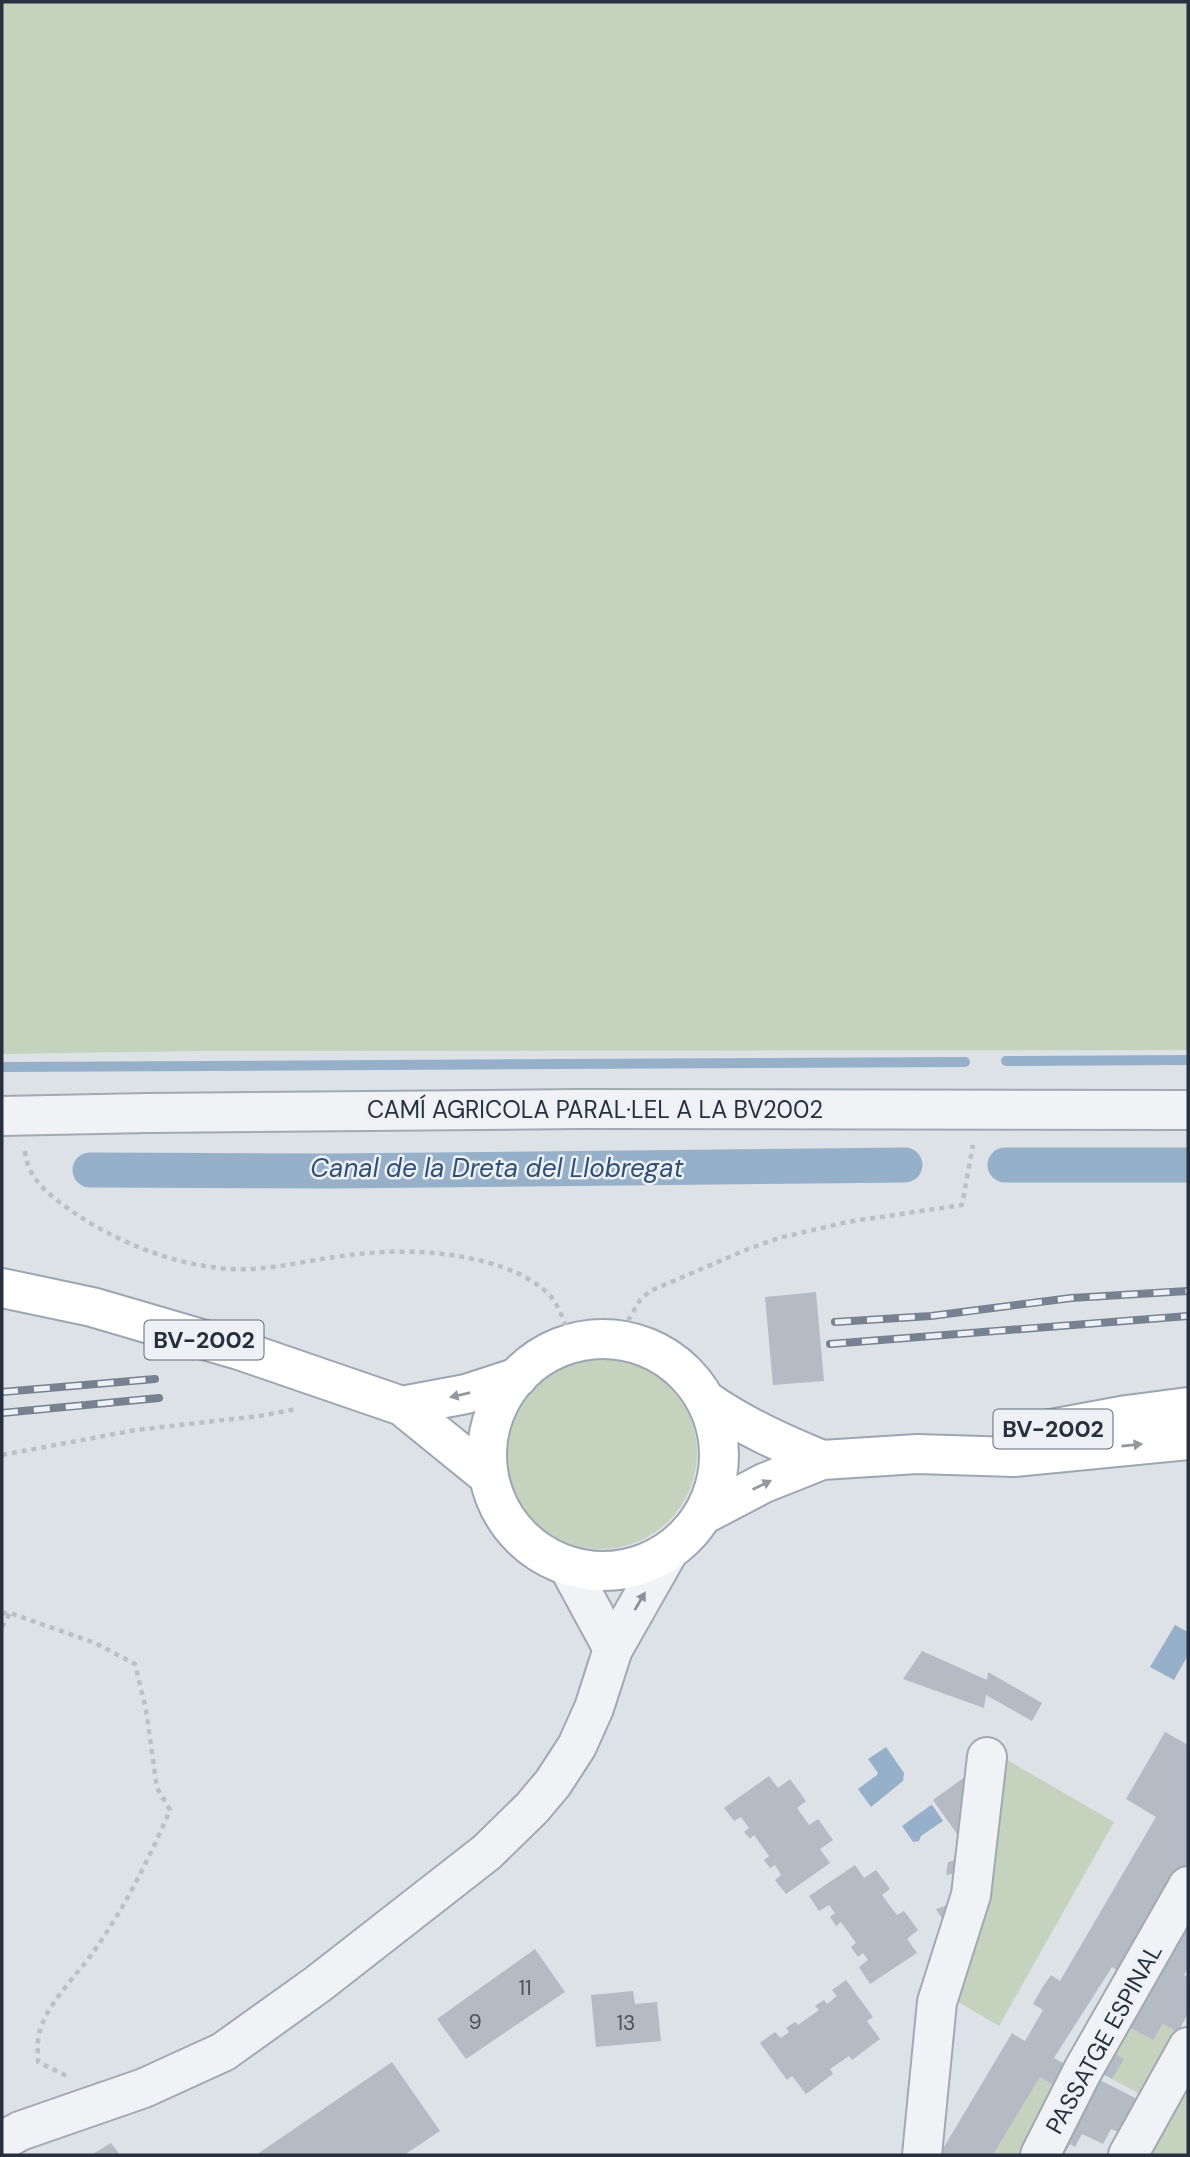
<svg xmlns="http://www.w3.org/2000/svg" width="1190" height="2157" viewBox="0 0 1190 2157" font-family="'DM Sans',sans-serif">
<rect width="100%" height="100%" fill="#dde2e7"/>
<!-- green -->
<g fill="#c4d2be">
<path d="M 2,2 L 1188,2 L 1188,1050 L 197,1051 L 2,1054 Z"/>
<circle cx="601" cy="1453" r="96"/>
<path d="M 995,1753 L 1114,1822 L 999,2026 L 948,1996 Z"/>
<path d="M 1163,2024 L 1178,2032 L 1144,2096 L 1112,2079 L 1123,2059 L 1111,2051 L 1125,2025 L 1153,2040 Z"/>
<path d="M 1040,2077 L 1057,2087 L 1025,2155 L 993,2155 Z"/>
<path d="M 1188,2081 L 1188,2155 L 1146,2155 Z"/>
</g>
<!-- water -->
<g fill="#97b0c9">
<path d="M 1175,1625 L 1188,1632 L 1188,1655 L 1174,1680 L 1150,1667 Z"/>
<path d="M 886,1747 L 904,1773 L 903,1781 L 871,1807 L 858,1789 L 877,1775 L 878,1773 L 868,1759 Z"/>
<path d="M 931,1805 L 933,1806 L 943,1821 L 921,1836 L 919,1841 L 913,1842 L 902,1826 Z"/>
</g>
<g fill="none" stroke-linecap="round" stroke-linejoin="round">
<!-- stream -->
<g stroke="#97b0c9" stroke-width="10">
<path d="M 1006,1061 L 1188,1060"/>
<path d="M 2,1067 L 965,1062"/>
</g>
<!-- canal -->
<g stroke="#97b0c9" stroke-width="35">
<path d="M 1005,1165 L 1188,1165"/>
<path d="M 90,1170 L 332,1171 L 905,1165"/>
</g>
</g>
<!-- building -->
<g fill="#b4bbc4">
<path d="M 816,1292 L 824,1381 L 773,1385 L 765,1297 Z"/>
<path d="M 922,1651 L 987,1680 L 988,1672 L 1042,1703 L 1032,1721 L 986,1695 L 984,1708 L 903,1679 Z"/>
<path d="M 1165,1732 L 1188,1745 L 1188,1863 L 1123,1975 L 1112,1967 L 1054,2058 L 1067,2065 L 1057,2087 L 1040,2077 L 993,2155 L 933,2155 L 934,2142 L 944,2147 L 1012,2033 L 1025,2041 L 1043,2010 L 1033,2004 L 1042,1988 L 1051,1975 L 1060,1981 L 1156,1817 L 1126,1799 Z"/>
<path d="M 969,1774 L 962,1841 L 933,1800 Z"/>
<path d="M 769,1776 L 778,1788 L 790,1779 L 806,1801 L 797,1808 L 809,1825 L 818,1819 L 833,1840 L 820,1849 L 830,1863 L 786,1894 L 775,1880 L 781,1875 L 775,1865 L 770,1868 L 764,1860 L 769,1856 L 754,1835 L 750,1839 L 744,1832 L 749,1828 L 741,1817 L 734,1821 L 724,1808 Z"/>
<path d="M 964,1858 L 961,1872 L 946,1875 L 948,1862 Z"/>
<path d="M 855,1865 L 864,1878 L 876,1870 L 890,1889 L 882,1895 L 890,1906 L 897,1915 L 904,1911 L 918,1930 L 907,1939 L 917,1953 L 870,1984 L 859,1967 L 868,1960 L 863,1953 L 858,1957 L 851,1947 L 856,1943 L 841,1922 L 836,1926 L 830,1917 L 835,1913 L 829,1905 L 819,1911 L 809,1896 Z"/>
<path d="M 957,1902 L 951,1932 L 936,1909 Z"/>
<path d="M 1188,1913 L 1188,1967 L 1184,1975 L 1188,1977 L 1188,2013 L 1178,2032 L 1163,2024 L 1153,2040 L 1125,2025 Z"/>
<path d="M 535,1949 L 565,1992 L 466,2059 L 437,2019 Z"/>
<path d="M 846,1980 L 873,2017 L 867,2021 L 880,2039 L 852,2060 L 849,2056 L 830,2069 L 833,2074 L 806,2094 L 792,2076 L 787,2080 L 760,2043 L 775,2032 L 781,2038 L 789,2032 L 786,2028 L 795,2022 L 798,2025 L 819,2010 L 815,2006 L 824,2000 L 827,2004 L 837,1996 L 832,1990 Z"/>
<path d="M 633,1991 L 635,2004 L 657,2002 L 661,2041 L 596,2047 L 591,1995 Z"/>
<path d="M 1111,2051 L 1124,2059 L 1112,2079 L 1099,2072 Z"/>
<path d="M 392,2062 L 440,2131 L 404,2155 L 256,2155 Z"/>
<path d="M 1096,2078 L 1141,2101 L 1123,2134 L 1111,2129 L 1103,2144 L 1082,2134 L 1075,2147 L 1070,2144 L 1064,2155 L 1053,2155 Z"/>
<path d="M 111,2143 L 120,2155 L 91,2155 Z"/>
</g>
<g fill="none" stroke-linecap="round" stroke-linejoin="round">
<defs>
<g id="minor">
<path d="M 2,1116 L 147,1113 L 579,1109 L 1188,1110"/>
<path d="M 568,1566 L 613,1649"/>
<path d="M 2,2141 L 20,2131 L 144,2088 L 223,2052 L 318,1984 L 487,1852 L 532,1808 L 553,1783 L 577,1746 L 594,1708 L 613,1649 L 667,1554"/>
<path d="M 922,2155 L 937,2002 L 971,1895 L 987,1757"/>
<path d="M 1040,2155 L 1083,2070 L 1188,1886"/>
<path d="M 1128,2155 L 1188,2047"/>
</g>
<g id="major">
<path d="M 2,1288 L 92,1307 L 239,1350 L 402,1406 L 487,1475"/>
<circle cx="603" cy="1455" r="116"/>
<path d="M 707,1401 C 743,1426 781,1443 822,1460"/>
<path d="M 402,1406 L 466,1394 L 518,1377"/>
<path d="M 1035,1432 L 1127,1415 L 1188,1407"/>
<path d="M 703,1515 L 764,1483 L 822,1460 L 917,1454 L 1014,1457 L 1188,1440"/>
</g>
</defs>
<!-- minor casing -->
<use href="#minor" stroke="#a2a9b1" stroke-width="42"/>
<!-- major casing -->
<use href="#major" stroke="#9ca6b3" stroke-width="42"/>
<!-- path -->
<g stroke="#bbc0c6" stroke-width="4.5" stroke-dasharray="5 5" stroke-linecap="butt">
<path d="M 25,1151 C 27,1180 53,1198 76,1214 C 121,1244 175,1265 230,1269 C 265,1271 300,1262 335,1257 C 388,1249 441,1249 493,1264 C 513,1270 538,1281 552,1298 C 561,1310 566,1328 572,1341"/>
<path d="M 618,1338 L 640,1300 L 650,1291 L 748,1249 L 779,1238 L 847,1222 L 962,1205 L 973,1145"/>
<path d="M 2,1455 L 136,1430 L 259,1416 L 297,1409"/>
<path d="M 2,1613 L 10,1613 L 95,1643 L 135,1664 L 146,1710 L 157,1788 L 170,1810 C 149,1859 125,1907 94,1951 C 78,1974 43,2008 39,2035 C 37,2044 38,2053 38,2062 L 67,2076"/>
<path d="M 2,1627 L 10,1613"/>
</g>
<!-- minor -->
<use href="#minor" stroke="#f0f2f6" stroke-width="38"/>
<!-- major -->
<use href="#major" stroke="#fff" stroke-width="38"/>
<defs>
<g id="rail">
<path d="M 835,1322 L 931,1316 L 1071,1298 L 1188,1291"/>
<path d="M 830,1344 L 1188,1316"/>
<path d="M 2,1392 L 155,1379"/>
<path d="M 2,1413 L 159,1398"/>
</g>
</defs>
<!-- rail casing -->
<use href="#rail" stroke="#768191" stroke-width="8"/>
<!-- rail -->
<use href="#rail" stroke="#edf0f5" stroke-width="5" stroke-dasharray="16" stroke-linecap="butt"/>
</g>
<!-- one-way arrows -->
<defs><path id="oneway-solid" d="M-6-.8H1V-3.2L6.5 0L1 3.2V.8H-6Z" transform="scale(1.75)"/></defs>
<g fill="#92989e">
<use href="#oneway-solid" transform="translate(460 1395) rotate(167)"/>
<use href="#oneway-solid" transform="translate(1132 1445) rotate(-6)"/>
<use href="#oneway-solid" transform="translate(762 1485) rotate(-26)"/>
</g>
<use fill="#8b919a" href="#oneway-solid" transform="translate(640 1601) rotate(-60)"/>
<g text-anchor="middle" stroke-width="5" stroke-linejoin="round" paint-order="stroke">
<!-- number labels -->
<g font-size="21" fill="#4a5360">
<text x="525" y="1995">11</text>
<text x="475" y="2029">9</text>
<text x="626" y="2030">13</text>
</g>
<!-- shield labels -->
<g fill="#edf0f5" stroke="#626a75" stroke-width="2">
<rect x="144.5" y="1320.5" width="119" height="39" rx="5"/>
<rect x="993.5" y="1409.5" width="119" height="39" rx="5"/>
</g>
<g font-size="23" font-weight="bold" fill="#26303e">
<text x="204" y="1348">BV-2002</text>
<text x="1053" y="1437">BV-2002</text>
</g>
<!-- street labels -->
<g font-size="24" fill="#26303e" stroke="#edf0f5">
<text x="595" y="1118">CAMÍ AGRICOLA PARAL·LEL A LA BV2002</text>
<text transform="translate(1104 2039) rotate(-61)" y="8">PASSATGE ESPINAL</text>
</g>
<!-- water labels -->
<g font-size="26" font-style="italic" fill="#305073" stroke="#edf0f5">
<text x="497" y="1177">Canal de la Dreta del Llobregat</text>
</g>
</g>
<!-- border -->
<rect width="1190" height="2157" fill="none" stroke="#26303e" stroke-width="7"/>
</svg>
